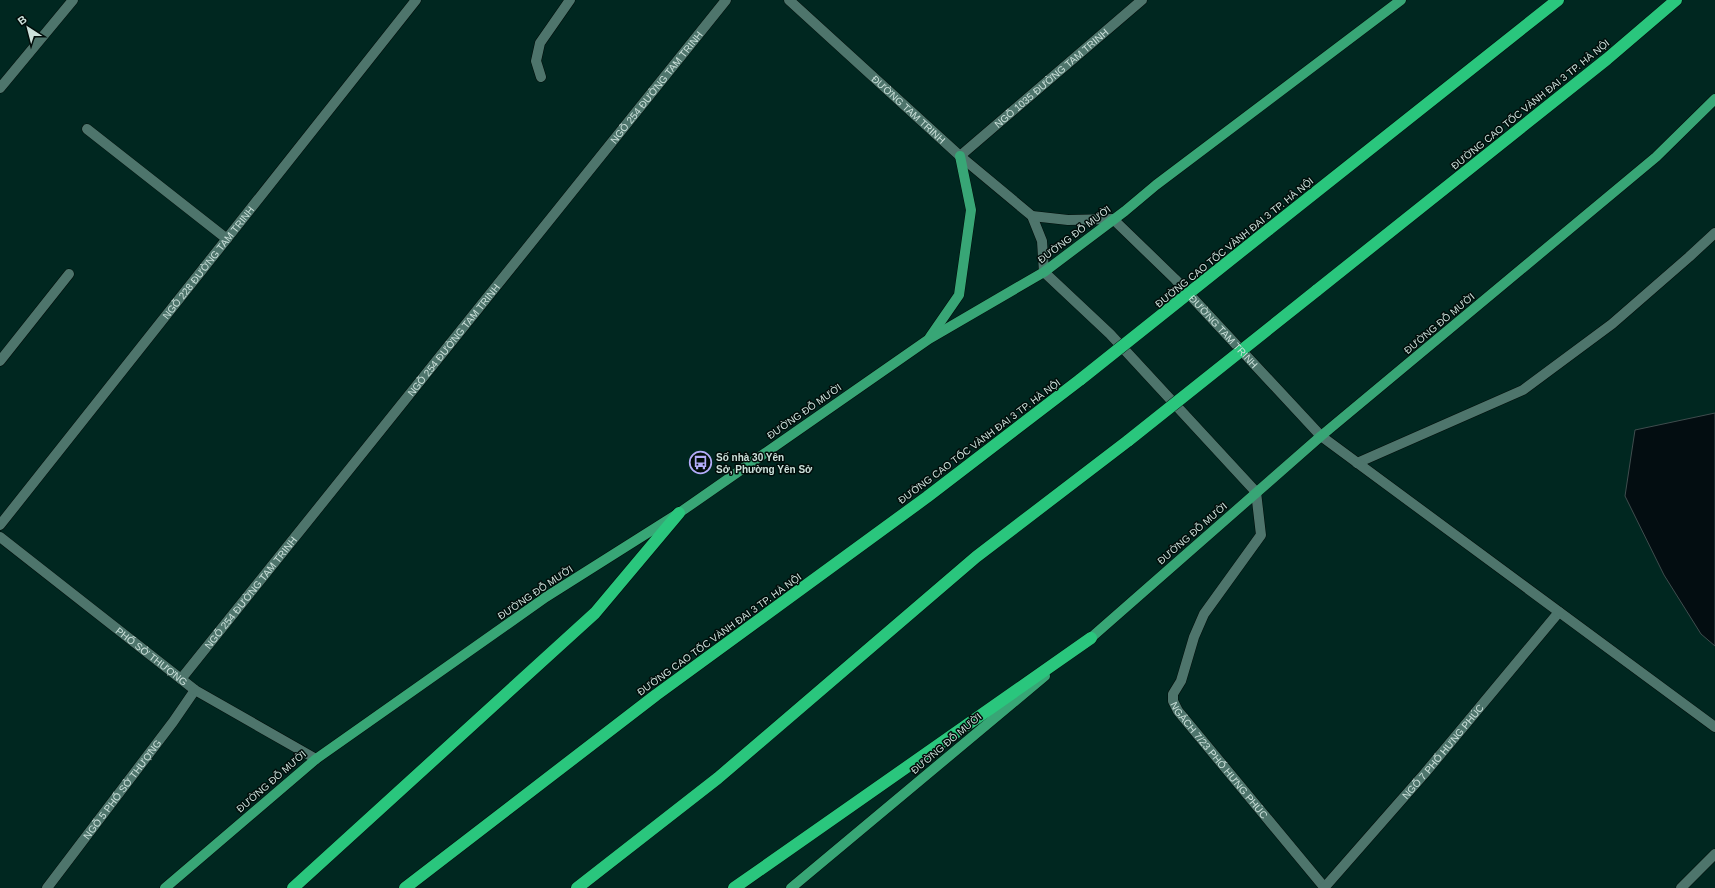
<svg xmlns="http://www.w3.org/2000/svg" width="1715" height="888" viewBox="0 0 1715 888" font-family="Helvetica,sans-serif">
<rect width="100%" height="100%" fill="#002720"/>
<!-- water -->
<path fill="#030d11" stroke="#3f4d4e" d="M 1715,413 L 1715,646 L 1701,634 L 1664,575 L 1625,496 L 1635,430 Z"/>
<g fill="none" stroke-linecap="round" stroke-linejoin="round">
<defs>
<g id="lane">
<path d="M 0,88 L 73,0"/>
<path d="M 87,129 L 227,239"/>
<path d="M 0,361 L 69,274"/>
<path d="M 1357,463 L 1523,390 L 1612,324 L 1689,257 L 1715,233"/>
<path id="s1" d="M 1256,492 L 1261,535 L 1204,614 L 1194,637 L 1181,681 L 1173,694 L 1173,701 L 1178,711 L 1324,887"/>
<path id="s2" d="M 0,525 L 416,0"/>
<path id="s3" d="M 181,679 L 726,0"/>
<path id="s4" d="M 47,888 L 173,722 L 195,690"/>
<path id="s5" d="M 1324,888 L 1425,773 L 1559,612"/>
<path d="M 1681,888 L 1715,854"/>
</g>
<g id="street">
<path d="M 541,77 L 536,61 L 540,43 L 570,0"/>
<path id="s6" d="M 960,156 L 1142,0"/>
<path d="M 1321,436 L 1715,727"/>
<path id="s7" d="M 0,537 L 195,690 L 316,759"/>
</g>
<g id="secondary">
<path id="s8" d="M 789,0 L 960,156 L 1032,216 L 1042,241 L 1044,272 L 1110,334 L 1256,492"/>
<path id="s9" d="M 1032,216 L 1068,220 L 1113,219 L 1175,279 L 1321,436"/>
</g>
<g id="primary">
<path d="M 930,337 L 959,295 L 971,210 L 960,156"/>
<path d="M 1085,643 L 1321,436 L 1656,157 L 1715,99"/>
<path d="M 165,888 L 316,759 L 546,597 L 679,513 L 929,339 L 1044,272 L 1125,211 L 1156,185 L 1401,0"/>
<path d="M 791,888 L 1045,676"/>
</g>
<g id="highway">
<path d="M 1268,230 L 1558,0"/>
<path d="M 1316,291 L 1607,59 L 1676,0"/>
<path d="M 293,888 L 595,613 L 679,513"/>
<path d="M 405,888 L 656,695 L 927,497 L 1081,379"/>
<path d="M 577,888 L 718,778 L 976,557 L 1129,440"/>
<path d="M 734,888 L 1091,638"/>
</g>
</defs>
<!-- lane casing -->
<use href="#lane" stroke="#000e0a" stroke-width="11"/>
<!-- street casing -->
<use href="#street" stroke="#000e0a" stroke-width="11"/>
<!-- secondary casing -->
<use href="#secondary" stroke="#000e0a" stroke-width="11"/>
<!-- primary casing -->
<use href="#primary" stroke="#000e0a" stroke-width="11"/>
<!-- highway casing -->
<use href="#highway" stroke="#000e0a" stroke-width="13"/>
<!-- lane -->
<use href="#lane" stroke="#4e756c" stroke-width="10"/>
<!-- street -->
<use href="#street" stroke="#4e756c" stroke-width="10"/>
<!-- secondary -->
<use href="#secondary" stroke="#4e756c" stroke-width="10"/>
<!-- primary -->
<use href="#primary" stroke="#38a676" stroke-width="10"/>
<!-- highway -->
<use href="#highway" stroke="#2ac67d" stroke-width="12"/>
<defs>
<g id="highway-bridge">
<path d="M 1081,379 L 1268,230"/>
<path d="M 1129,440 L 1316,291"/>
</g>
</defs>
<!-- highway-bridge casing -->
<use href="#highway-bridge" stroke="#000e0a" stroke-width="13" stroke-linecap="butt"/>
<!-- highway-bridge -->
<use href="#highway-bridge" stroke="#2ac67d" stroke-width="12"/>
</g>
<!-- icons -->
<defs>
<symbol id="bus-ring" viewBox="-11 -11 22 22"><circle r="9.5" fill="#010d0a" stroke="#b3acf9" stroke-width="1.5"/><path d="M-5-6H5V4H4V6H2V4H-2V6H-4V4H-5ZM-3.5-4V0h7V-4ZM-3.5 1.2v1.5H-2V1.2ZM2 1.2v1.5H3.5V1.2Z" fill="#b3acf9"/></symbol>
</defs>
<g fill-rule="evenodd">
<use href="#bus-ring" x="688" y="450" width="25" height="25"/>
</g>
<g text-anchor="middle" stroke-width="3" stroke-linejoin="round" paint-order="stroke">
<!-- street labels -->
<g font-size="10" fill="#cce1db" stroke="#010d0a">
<text dy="4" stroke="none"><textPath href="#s6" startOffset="120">NGÕ 1035 ĐƯỜNG TAM TRINH</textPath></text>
<text dy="4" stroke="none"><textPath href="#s3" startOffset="759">NGÕ 254 ĐƯỜNG TAM TRINH</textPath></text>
<text transform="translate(1530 104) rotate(-39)" y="4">ĐƯỜNG CAO TỐC VÀNH ĐAI 3 TP. HÀ NỘI</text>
<text dy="4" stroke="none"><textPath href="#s8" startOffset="162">ĐƯỜNG TAM TRINH</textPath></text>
<text transform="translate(1074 234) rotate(-37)" y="4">ĐƯỜNG ĐỖ MƯỜI</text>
<text transform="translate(1234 242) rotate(-39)" y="4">ĐƯỜNG CAO TỐC VÀNH ĐAI 3 TP. HÀ NỘI</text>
<text dy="4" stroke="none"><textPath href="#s2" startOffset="335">NGÕ 228 ĐƯỜNG TAM TRINH</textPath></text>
<text transform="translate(1439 323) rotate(-40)" y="4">ĐƯỜNG ĐỖ MƯỜI</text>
<text dy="4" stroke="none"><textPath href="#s9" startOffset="239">ĐƯỜNG TAM TRINH</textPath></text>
<text dy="4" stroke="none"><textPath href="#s3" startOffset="435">NGÕ 254 ĐƯỜNG TAM TRINH</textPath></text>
<text transform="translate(804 411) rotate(-35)" y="4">ĐƯỜNG ĐỖ MƯỜI</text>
<text transform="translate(979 441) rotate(-37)" y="4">ĐƯỜNG CAO TỐC VÀNH ĐAI 3 TP. HÀ NỘI</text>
<text transform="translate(1192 533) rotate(-41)" y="4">ĐƯỜNG ĐỖ MƯỜI</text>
<text dy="4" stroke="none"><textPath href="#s3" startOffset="111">NGÕ 254 ĐƯỜNG TAM TRINH</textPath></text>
<text transform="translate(535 592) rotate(-34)" y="4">ĐƯỜNG ĐỖ MƯỜI</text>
<text transform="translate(719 634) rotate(-36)" y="4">ĐƯỜNG CAO TỐC VÀNH ĐAI 3 TP. HÀ NỘI</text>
<text dy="4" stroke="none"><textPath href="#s7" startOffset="193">PHỐ SỞ THƯỢNG</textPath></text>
<text transform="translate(946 743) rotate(-40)" y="4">ĐƯỜNG ĐỖ MƯỜI</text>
<text dy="4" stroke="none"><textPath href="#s5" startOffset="181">NGÕ 7 PHỐ HƯNG PHÚC</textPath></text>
<text dy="4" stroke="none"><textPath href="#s1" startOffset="309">NGÁCH 7/23 PHỐ HƯNG PHÚC</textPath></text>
<text transform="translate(271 781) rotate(-41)" y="4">ĐƯỜNG ĐỖ MƯỜI</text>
<text dy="4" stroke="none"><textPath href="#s4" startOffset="124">NGÕ 5 PHỐ SỞ THƯỢNG</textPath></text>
</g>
<!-- poi labels -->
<g font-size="10" font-weight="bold" fill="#cce1db" stroke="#010d0a" text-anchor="start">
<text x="716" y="461">Số nhà 30 Yên<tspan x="716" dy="12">Sở, Phường Yên Sở</tspan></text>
</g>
</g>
<!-- north arrow -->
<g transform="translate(28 28) rotate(324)" stroke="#010d0a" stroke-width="3" paint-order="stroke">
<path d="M0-3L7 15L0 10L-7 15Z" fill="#cce1db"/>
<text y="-6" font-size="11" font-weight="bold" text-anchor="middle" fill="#cce1db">B</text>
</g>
</svg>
